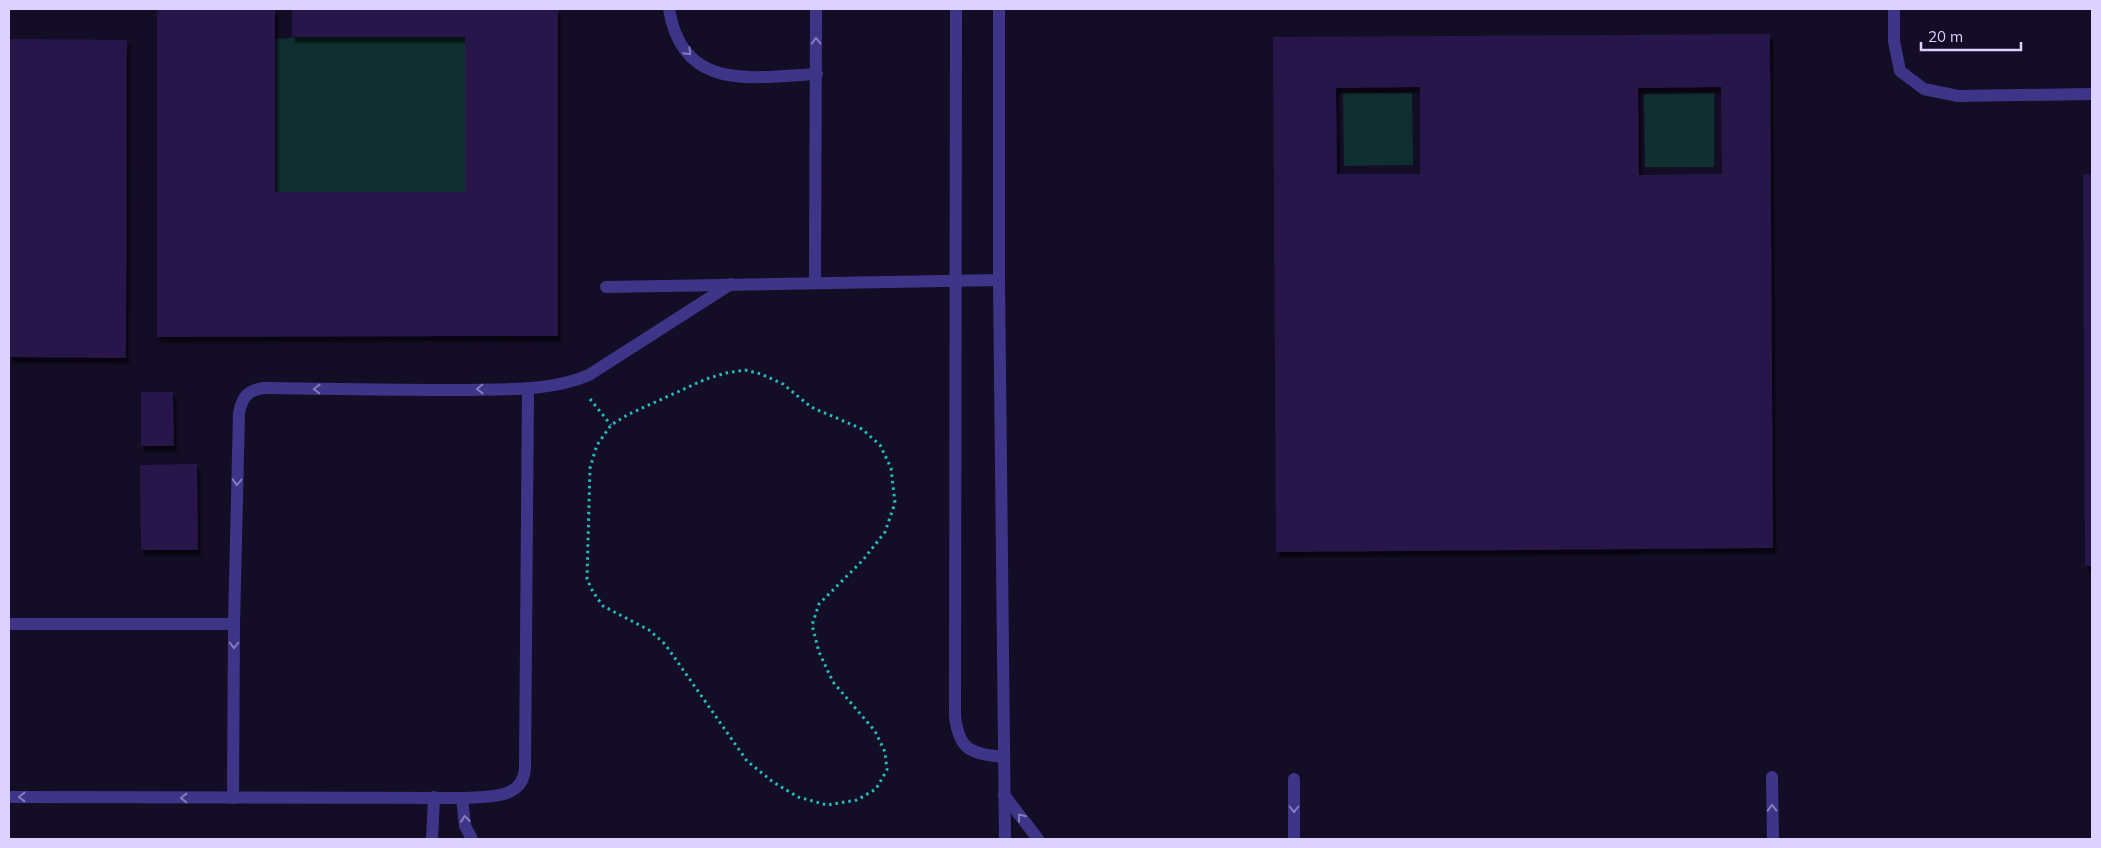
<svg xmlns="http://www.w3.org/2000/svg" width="2101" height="848" viewBox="0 0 2101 848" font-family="Mulish,sans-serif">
<defs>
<filter id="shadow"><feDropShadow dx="3" dy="5.5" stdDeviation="1" flood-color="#0009"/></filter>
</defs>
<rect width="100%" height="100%" fill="#140d26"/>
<!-- green -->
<g fill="#102f30">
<path d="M 304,37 L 465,37 L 465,192 L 275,192 L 275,39 Z"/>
<path d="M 1343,93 L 1412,93 L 1413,165 L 1344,166 Z"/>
<path d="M 1714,93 L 1714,167 L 1645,167 L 1644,94 Z"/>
</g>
<!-- building -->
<g fill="#261848" fill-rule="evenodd" filter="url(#shadow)">
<path d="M 157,9 L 275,9 L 275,192 L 465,192 L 465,37 L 292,37 L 292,9 L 558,9 L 558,336 L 157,337 Z"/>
<path d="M 1770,34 L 1773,548 L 1276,552 L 1273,37 ZM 1420,87 L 1420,174 L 1337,174 L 1336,88 ZM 1721,87 L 1722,174 L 1639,175 L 1638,88 Z"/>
<path d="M 9,39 L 127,40 L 126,358 L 9,357 Z"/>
<path d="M 2083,174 L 2092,174 L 2092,566 L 2085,566 Z"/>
<path d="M 141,392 L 173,392 L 174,446 L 141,446 Z"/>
<path d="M 197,464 L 198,550 L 141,550 L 140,465 Z"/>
</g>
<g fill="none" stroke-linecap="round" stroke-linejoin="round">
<!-- path -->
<g stroke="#27bbbe" stroke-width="3" stroke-dasharray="2.5 4" stroke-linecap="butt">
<path d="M 745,370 L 761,374 L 783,384 L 811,407 L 862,429 L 880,445 L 891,468 L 895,503 L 885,532 L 863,560 L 819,604 L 812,625 L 819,652 L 833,682 L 875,731 L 885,752 L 887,770 L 876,789 L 857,800 L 827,805 L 798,797 L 773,782 L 747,761 L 665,644 L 649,630 L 603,606 L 593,592 L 587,579 L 590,468 L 597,445 L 611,425 L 629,414 L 706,379 L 726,373 Z"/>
<path d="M 590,399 L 611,425"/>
</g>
<!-- minor -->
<g stroke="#3f3588" stroke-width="12">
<path d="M 669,9 C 683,93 752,77 817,74"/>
<path d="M 956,9 L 955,716 C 959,752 972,753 1004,757"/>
<path d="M 999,9 L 999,280 L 1005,839"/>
<path d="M 1894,9 L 1894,41 L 1900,71 L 1924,89 L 1958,96 L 2092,94"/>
<path d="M 815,283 L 816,9"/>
<path d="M 606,287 L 999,280"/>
<path d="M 9,624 L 234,624"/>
<path d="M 1772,777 L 1773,839"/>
<path d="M 1294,779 L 1294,839"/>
<path d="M 1004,795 L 1038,839"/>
<path d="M 9,797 L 462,798 C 486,796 523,801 525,768 L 528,389"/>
<path d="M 233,798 L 234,624 L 239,413 C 242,397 248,390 264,388 C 330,389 395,390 460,390 C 503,389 549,392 589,375 L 731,284"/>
<path d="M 462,798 L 465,826 L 472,839"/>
<path d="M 432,839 L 434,797"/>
</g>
</g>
<!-- one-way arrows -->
<defs><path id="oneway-chevron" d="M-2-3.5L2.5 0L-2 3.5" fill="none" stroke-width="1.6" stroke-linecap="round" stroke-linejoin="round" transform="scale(1.25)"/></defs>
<g stroke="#857cbe">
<use href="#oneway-chevron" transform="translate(816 41) rotate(-91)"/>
<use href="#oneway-chevron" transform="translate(688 52) rotate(46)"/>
<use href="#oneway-chevron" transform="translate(317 389) rotate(-179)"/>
<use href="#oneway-chevron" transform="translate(480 389) rotate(179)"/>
<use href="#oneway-chevron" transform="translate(237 482) rotate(92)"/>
<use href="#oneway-chevron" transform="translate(234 645) rotate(90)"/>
<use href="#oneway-chevron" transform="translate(22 797) rotate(-180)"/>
<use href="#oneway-chevron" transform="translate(184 798) rotate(-180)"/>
<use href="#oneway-chevron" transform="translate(1772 808) rotate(-91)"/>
<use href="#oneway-chevron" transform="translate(1294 809) rotate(90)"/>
<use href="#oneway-chevron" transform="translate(1021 817) rotate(-128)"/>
<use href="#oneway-chevron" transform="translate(465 819) rotate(-97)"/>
</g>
<!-- border -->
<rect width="2101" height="848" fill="none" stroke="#dbd2ff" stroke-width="20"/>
<!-- scale -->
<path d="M1921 42v8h100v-8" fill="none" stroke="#dbd2ff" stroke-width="2.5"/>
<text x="1928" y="42" font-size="15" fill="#dbd2ff" stroke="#140d26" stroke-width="4" paint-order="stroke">20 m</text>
</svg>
